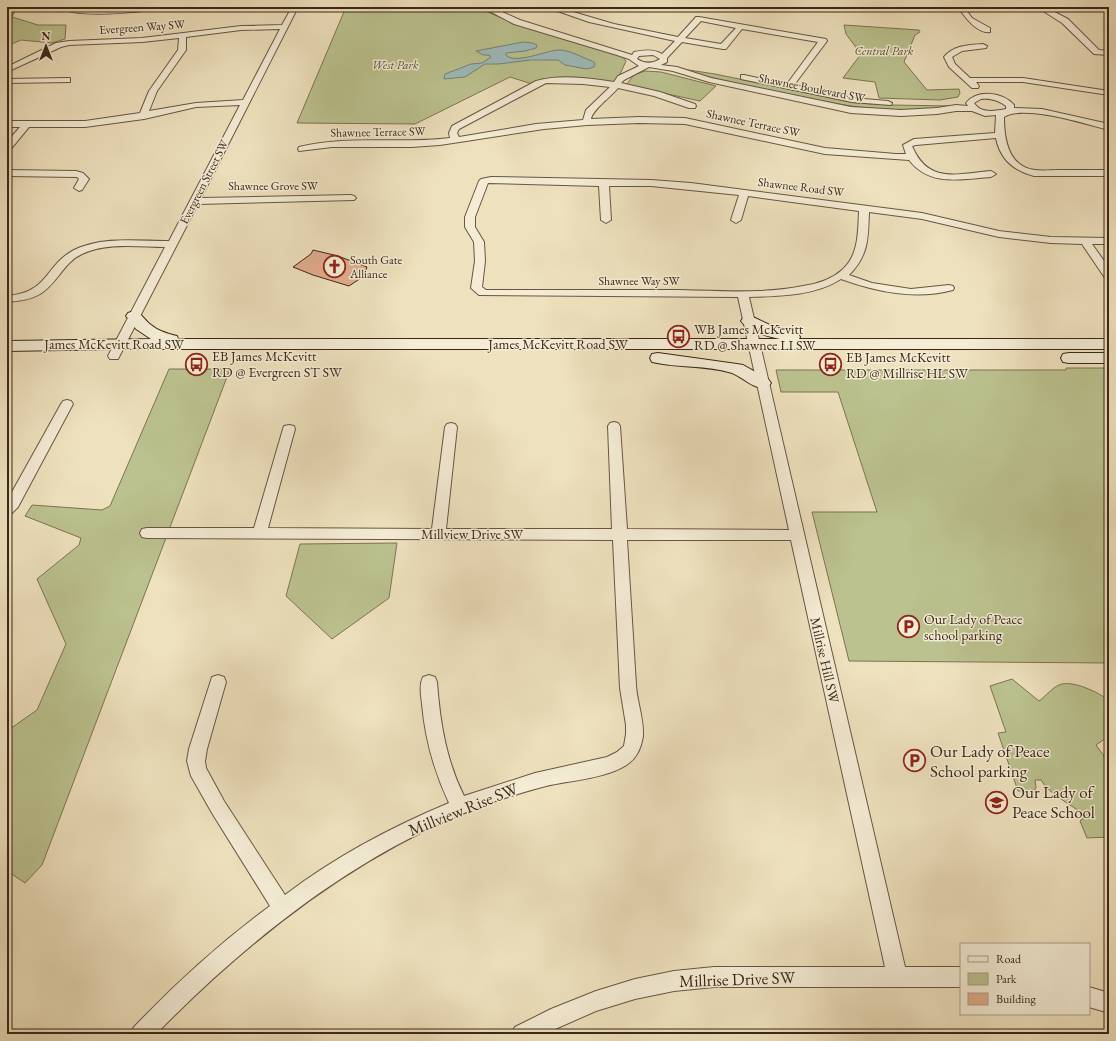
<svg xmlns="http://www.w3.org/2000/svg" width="1116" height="1041" viewBox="0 0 1116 1041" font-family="'EB Garamond',serif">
<rect width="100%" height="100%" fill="#eee1be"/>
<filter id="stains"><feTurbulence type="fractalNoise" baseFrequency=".005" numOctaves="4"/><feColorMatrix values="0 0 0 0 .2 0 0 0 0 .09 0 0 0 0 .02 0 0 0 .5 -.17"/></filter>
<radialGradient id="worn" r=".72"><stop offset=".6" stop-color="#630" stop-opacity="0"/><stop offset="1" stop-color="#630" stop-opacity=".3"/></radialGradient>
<!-- green -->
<g fill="#bbc28f" stroke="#7b7453">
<path d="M 7,7 L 17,7 L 12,17 L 38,25 L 66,25 L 65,39 L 52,43 L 21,40 L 7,46 Z"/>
<path d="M 346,7 L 482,7 L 485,11 L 521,26 L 622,56 L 626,61 L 616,83 L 542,79 L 532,84 L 510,77 L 415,124 L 297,123 Z"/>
<path d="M 844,25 L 919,30 L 920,32 L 915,35 L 904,62 L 927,90 L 959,89 L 960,93 L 958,97 L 940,100 L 879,98 L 875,82 L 843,78 L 861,54 L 846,34 Z"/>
<path d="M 682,69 L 715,74 L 855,103 L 890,105 L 953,106 C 894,117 841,105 783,93 C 749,86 716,80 682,69 Z"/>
<path d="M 645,71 L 661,72 L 716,86 L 700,101 L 626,85 L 634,75 Z"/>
<path d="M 1066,368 L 1109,368 L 1109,663 L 849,661 L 812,512 L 877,512 L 838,392 L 781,392 L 776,370 L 1066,370 Z"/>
<path d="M 169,369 L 230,369 L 42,865 L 25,883 L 7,871 L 7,731 L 37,710 L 66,644 L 37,579 L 79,545 L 81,538 L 25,516 L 32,505 L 102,510 L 110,506 Z"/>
<path d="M 397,543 L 389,598 L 332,639 L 286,596 L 300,544 Z"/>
<path d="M 1012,679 L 1039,701 C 1046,696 1052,688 1059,685 C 1072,679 1099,693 1109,700 L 1109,736 L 1096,745 L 1104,756 L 1109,767 L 1109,837 L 1087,838 L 1080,821 L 1082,819 L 1088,818 C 1075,806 1049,795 1041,780 L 1035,780 L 1036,788 L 1035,790 L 1018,791 L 998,733 L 1006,732 L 990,686 Z"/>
</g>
<!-- water -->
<path fill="#9dbbbb" stroke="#768079" d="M 523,42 L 532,43 L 537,45 L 536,48 L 525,51 L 506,53 L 506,55 C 515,65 547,50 559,50 C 570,50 581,57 592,61 L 595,63 L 594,67 L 587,69 L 565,65 L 558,60 L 530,60 L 499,64 L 485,64 L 465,77 L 444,79 L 445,74 L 471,64 L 482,63 L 491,57 L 489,55 L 483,55 L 476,51 Z"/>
<!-- building -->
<path fill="#e2ac8d" stroke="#3b2717" d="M 313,250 L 338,256 L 367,267 L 364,276 L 349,286 L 313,275 L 293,267 L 311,254 Z"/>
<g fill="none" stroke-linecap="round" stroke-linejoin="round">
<defs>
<g id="minor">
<path d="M 60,7 L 96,9 L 165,7 L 162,9 L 153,10 C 134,12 74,19 60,7 Z"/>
<path d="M 292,7 L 298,7 L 201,198 L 351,195 L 354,196 L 356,198 L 354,200 L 198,204 L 118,359 L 110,359 L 108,356 L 165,247 C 139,247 107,242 82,254 C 64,262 57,284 40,294 C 30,300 18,301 7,302 L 7,296 C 50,292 44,266 74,250 C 102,236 138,241 169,241 L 240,105 L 196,107 L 144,119 L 85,127 L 29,127 L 10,150 L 7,151 L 7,142 L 20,127 L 7,127 L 7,121 L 85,121 L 140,113 L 149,91 L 178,50 L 179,38 L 142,42 L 69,45 L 61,47 L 7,72 L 7,67 L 56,43 L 69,41 L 142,38 L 241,26 L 282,25 ZM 280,29 L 243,100 L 196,103 L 149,111 L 157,91 L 186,50 L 186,37 L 241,30 Z"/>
<path d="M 482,7 L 491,7 L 520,20 L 632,55 L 634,52 C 644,50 654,49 662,54 L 675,41 L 589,22 L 546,7 L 556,7 L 614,24 L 678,37 L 696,17 L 699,17 L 826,39 L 827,41 L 794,85 L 852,98 L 888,101 L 892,103 L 891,105 L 852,102 L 741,79 L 741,75 L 744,75 L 787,84 L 818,42 L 742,29 L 726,49 L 723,49 L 682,42 L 667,58 L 667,62 L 661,65 L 677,67 L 711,78 L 851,107 L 901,110 L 937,108 L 956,105 L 968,106 L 966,103 C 977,89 1003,92 1014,105 L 1014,108 L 1042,109 L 1109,124 L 1109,130 C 1086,124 1024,104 1004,117 C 1004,138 1008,167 1035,170 C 1043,171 1051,170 1060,170 C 1076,170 1093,170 1109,170 L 1109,176 L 1034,176 C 1014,171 1000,159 996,138 L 916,145 L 912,146 C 928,184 956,174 991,171 L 996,174 L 991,177 C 960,179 930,187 909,160 L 825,154 L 685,124 L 639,123 L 587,125 L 544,129 L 440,145 L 411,147 L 332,147 L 299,151 L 298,149 L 299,147 C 346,135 400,144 450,138 L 449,133 L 452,126 L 536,81 C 560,74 589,78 614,82 L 618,76 L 639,66 L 629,59 L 617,55 L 514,24 ZM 701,21 L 736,28 L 721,44 L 685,38 ZM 653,55 L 660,59 C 652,64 645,64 637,59 L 639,56 ZM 649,67 L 673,71 L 709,82 L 851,113 L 901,116 L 937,114 L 956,111 L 972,111 L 985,116 L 996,115 L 995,133 L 914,139 L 903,145 L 906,154 L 896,154 L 825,148 L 685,118 L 639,117 L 591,119 C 593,109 611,97 618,88 L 654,96 L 689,108 L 695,108 L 696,106 L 695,104 L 660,92 L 621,83 L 624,80 ZM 546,83 L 583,84 L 610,87 L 586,110 L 583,120 L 536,124 L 459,137 L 457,133 L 459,129 ZM 981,99 C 990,98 998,100 1006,106 L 1006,109 C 995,111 981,114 974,103 Z"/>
<path d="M 958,7 L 964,7 L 972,18 L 990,28 L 990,32 C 977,34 964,16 958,7 Z"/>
<path d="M 966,7 L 1000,7 L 997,9 L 969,9 Z"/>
<path d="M 1037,7 L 1045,7 L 1068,19 L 1099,50 L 1109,51 L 1109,55 L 1094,54 L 1062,23 Z"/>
<path d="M 983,44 L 987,46 L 986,48 L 962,51 L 952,57 L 955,64 L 970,78 L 1023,78 L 1109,91 L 1109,95 L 1023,82 L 976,82 L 979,86 L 978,88 L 972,88 L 949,67 L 944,57 C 954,45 969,45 983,44 Z"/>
<path d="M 67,78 L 70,78 L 70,82 L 7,83 L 7,79 Z"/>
<path d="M 7,170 L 76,171 L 83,173 L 89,179 L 82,190 L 79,191 L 74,188 L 79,179 L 77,177 L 7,176 Z"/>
<path d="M 491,177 L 651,180 L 691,183 L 922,213 L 999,231 L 1051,237 L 1109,238 L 1109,244 L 1092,244 L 1109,268 L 1109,279 L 1105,278 L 1082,244 L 1051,243 L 999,237 L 922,219 L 869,212 C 868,238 869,255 849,275 L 872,283 L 911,289 L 949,285 L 953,286 L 954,288 L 953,290 C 915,300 877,292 841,279 C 815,296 779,296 749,297 L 905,967 L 961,967 L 961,987 L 714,987 L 674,991 L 635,999 L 596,1011 L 544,1034 L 511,1034 L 515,1027 L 551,1009 L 596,991 L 635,979 L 674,971 L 714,967 L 885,967 L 791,540 L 627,540 C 630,588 633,637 636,685 C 637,702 644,719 643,736 C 642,743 640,749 637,754 C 624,778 570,780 546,786 C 524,792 503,798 482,806 C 357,853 249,939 156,1034 L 130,1034 L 134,1027 C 176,983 221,942 270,906 L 212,813 L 191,776 L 187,761 L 189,749 L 212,677 L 218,675 L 224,677 L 226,682 L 207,749 L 205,761 L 206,768 L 224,801 L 285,895 C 335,857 391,827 449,803 C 434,771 425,739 422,704 C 421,695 419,685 423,677 L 429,675 L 435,677 L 437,682 C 440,722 446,760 464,796 L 535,773 L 607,757 L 617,752 L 624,746 L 626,734 L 626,725 L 620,688 L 613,540 L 147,538 L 142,537 L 140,533 L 142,529 L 147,528 L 254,528 L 283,429 L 284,426 L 289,425 L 294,426 L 295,429 L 268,528 L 432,529 L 445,427 L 447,424 L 451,423 L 455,424 L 457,427 L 446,529 L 612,529 L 608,426 L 610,423 L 614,422 L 618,423 L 620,426 L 627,529 L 789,530 L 738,297 L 479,295 L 471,288 L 475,261 L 474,242 L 465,227 L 465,217 L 479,181 L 481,179 ZM 488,183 L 599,186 L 601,220 L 606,223 L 611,220 L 609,186 L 651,186 L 739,195 L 731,220 L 736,223 L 741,220 L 748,196 L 859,211 C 858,232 859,255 842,270 C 832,279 817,284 803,286 C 763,294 720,291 679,290 C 615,290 550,290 486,290 L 482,287 L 485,261 L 484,242 L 475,227 L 475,217 Z"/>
<path d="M 67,400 L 71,401 L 73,404 L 18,507 L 12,513 L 7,514 L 7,501 L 61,404 L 63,401 Z"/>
<path d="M 1089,987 L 1109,993 L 1109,1013 L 1089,1007 Z"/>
</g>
<g id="secondary">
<path d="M 134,311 C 142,313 144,320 151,325 C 158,331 168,334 177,336 L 178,339 L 780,339 C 767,336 749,332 741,321 L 743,318 L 749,316 L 755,318 L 774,327 L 798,333 L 800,337 L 799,339 L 1109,339 L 1109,349 L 120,349 L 7,351 L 7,341 L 151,339 L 136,329 L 126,316 L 128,313 Z"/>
<path d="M 658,353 L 737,364 L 743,365 L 768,379 L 771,383 L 768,387 C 754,391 745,378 732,373 C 708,365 677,368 652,362 L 650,358 L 652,354 Z"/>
<path d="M 1069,353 L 1109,353 L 1109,363 L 1069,363 L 1063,362 L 1061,358 L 1063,354 Z"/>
</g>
</defs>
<!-- minor casing -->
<use href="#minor" stroke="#685641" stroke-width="2"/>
<!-- secondary casing -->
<use href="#secondary" stroke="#3b2717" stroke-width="2"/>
<!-- minor -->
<use href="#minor" fill="#f4ecd5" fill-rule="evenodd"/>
<!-- secondary -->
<use href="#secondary" fill="#f4ecd5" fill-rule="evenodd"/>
</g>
<!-- icons -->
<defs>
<symbol id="church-ring" viewBox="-11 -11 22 22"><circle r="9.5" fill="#f4ecd5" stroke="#8f2418" stroke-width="1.5"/><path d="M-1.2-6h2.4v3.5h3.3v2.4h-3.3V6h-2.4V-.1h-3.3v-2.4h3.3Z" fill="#8f2418"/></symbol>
<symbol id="bus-ring" viewBox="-11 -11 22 22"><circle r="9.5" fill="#f4ecd5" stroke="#8f2418" stroke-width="1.5"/><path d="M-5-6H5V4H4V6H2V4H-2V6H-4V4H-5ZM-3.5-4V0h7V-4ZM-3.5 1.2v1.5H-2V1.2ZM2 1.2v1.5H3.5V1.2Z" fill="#8f2418"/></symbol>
<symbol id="parking-ring" viewBox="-11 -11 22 22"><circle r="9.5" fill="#f4ecd5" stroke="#8f2418" stroke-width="1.5"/><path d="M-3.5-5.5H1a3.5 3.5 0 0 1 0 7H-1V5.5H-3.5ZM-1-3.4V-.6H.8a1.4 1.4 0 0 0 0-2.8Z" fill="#8f2418"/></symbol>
<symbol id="school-ring" viewBox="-11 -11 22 22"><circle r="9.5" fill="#f4ecd5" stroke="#8f2418" stroke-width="1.5"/><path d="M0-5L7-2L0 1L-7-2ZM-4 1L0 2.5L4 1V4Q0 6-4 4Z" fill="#8f2418"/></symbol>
</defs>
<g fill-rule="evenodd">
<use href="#church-ring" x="322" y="254" width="25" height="25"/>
<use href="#bus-ring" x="666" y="324" width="25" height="25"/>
<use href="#bus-ring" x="184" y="352" width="25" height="25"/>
<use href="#bus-ring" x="818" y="352" width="25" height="25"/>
<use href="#parking-ring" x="896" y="614" width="25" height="25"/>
<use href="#parking-ring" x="902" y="748" width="25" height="25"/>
<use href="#school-ring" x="984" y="790" width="25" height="25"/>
</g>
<g text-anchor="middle" stroke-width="3" stroke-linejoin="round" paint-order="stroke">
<!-- far-street labels -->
<g font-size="12" fill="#3b2717" stroke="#f4ecd5">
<text transform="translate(142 27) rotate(-4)" y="4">Evergreen Way SW</text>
<text transform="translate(812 88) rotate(11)" y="4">Shawnee Boulevard SW</text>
<text transform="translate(753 123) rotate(12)" y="4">Shawnee Terrace SW</text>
<text transform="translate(378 132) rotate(-1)" y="4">Shawnee Terrace SW</text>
<text transform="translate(204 182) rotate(-63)" y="4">Evergreen Street SW</text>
<text x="273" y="190">Shawnee Grove SW</text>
<text transform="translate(801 187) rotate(7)" y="4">Shawnee Road SW</text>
<text x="639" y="285">Shawnee Way SW</text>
</g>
<!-- far-park labels -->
<g font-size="12" font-style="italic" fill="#5b4e35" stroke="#f4ecd5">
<text x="884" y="55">Central Park</text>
<text x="395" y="69">West Park</text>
</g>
<!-- far-poi labels -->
<g font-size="12" fill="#3b2717" stroke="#f4ecd5" text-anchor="start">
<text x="350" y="264">South Gate<tspan x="350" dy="14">Alliance</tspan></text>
</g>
<!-- poi labels -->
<g font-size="14" fill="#3b2717" stroke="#f4ecd5" text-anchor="start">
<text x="694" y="334">WB James McKevitt<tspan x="694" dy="16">RD @ Shawnee LI SW</tspan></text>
<text x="212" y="361">EB James McKevitt<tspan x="212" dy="16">RD @ Evergreen ST SW</tspan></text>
<text x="846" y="362">EB James McKevitt<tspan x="846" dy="16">RD @ Millrise HL SW</tspan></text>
<text x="924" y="624">Our Lady of Peace<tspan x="924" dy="16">school parking</tspan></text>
</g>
<!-- street labels -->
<g font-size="14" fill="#3b2717" stroke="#f4ecd5">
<text x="114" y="349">James McKevitt Road SW</text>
<text x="558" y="349">James McKevitt Road SW</text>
<text x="472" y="539">Millview Drive SW</text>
<text transform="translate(825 660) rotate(77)" y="5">Millrise Hill SW</text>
</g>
<!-- near-poi labels -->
<g font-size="17" fill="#3b2717" stroke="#f4ecd5" text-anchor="start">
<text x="930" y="757">Our Lady of Peace<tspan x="930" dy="20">School parking</tspan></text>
<text x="1012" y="798">Our Lady of<tspan x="1012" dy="20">Peace School</tspan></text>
</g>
<!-- near-street labels -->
<g font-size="17" fill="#3b2717" stroke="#f4ecd5">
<text transform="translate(463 809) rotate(-22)" y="6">Millview Rise SW</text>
<text transform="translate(737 979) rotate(-2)" y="6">Millrise Drive SW</text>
</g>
</g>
<!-- margin -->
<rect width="1116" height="1041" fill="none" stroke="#eee1be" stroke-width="24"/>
<rect x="8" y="8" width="1100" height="1025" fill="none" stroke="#3b2717" stroke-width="2"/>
<rect x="12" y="12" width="1092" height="1017" fill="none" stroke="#3b2717"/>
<!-- legend -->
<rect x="960" y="943" width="130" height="72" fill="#f4ecd5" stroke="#aa9d89"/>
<rect x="968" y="956" width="20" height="6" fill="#f4ecd5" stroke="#aa9d89"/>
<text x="996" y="963" font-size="12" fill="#3b2717">Road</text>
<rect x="968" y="973" width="20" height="12" fill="#bbc28f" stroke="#aa9d89"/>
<text x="996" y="983" font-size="12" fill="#3b2717">Park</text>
<rect x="968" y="993" width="20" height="12" fill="#e2ac8d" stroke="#aa9d89"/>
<text x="996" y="1003" font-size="12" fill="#3b2717">Building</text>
<!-- north arrow -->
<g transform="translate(46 46)" stroke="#f4ecd5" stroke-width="3" paint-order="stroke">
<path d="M0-3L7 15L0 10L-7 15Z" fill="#3b2717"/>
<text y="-6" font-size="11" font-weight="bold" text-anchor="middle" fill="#3b2717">N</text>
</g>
<rect width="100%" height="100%" filter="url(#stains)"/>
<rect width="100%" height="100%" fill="url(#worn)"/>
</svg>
